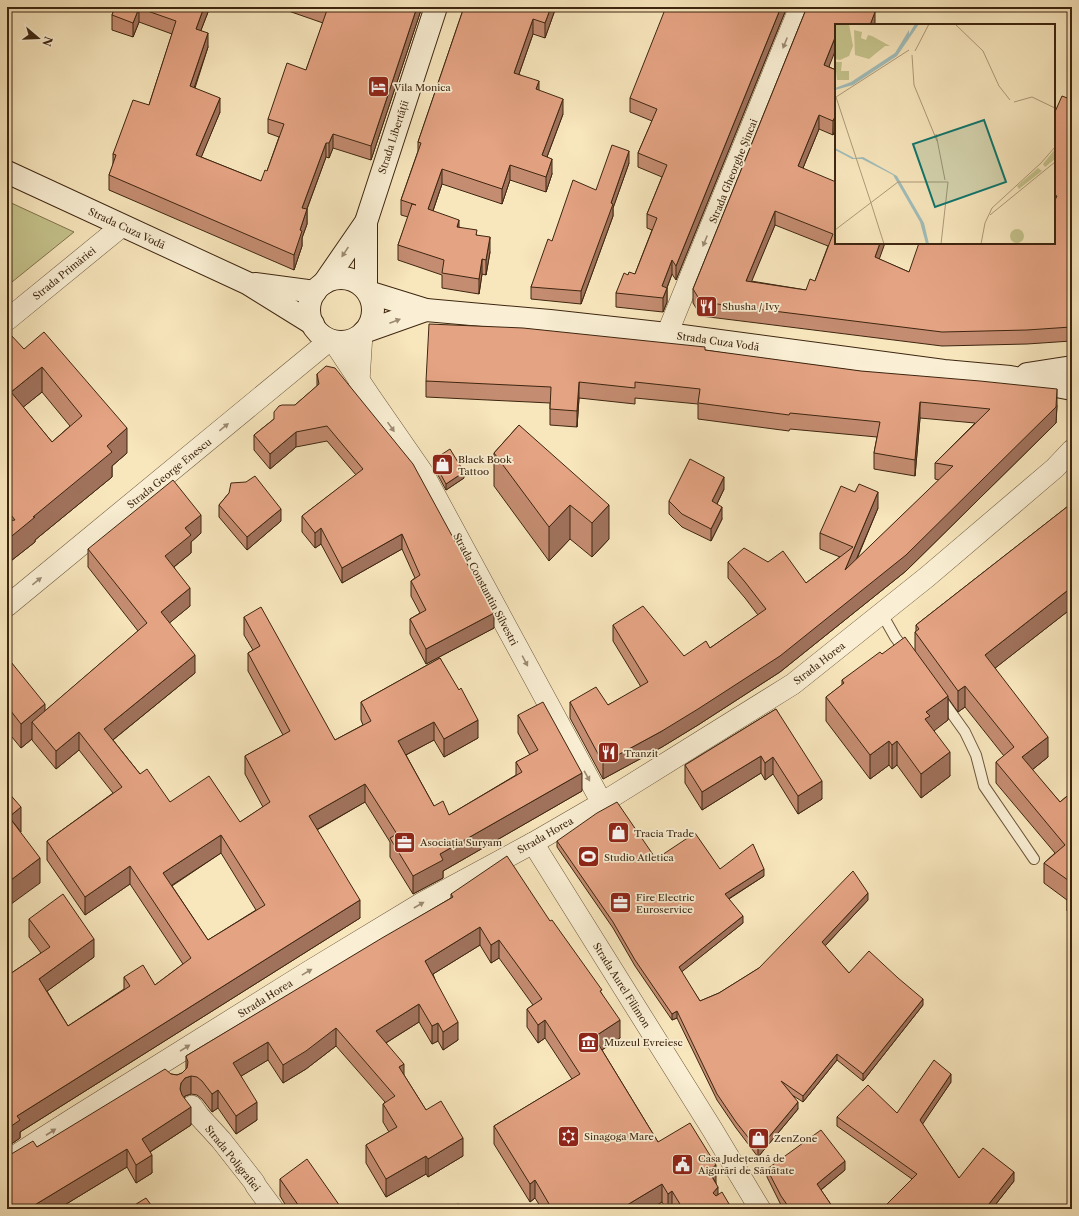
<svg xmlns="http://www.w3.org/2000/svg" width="1079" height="1216" viewBox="0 0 1079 1216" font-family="'Libre Caslon Text',serif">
<rect width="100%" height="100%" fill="#f8e6bd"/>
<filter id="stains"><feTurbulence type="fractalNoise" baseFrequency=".005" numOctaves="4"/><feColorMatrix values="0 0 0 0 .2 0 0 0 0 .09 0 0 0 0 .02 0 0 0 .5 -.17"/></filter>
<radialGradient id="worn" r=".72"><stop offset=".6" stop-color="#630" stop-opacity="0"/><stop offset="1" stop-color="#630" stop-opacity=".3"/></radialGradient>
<!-- green -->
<path fill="#c5c38c" stroke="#82744e" d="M 7,201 L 74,232 L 7,286 Z"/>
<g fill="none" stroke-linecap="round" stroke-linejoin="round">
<defs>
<g id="lane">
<path d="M 882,614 L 895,637 L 906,652"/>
<path d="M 940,697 L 965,732 L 976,755 L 984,786 L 1034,859"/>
</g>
<g id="street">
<path d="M 7,320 L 122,226"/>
<path d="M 667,334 L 800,7"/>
<path d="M 333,341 L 369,395 L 423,473 L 602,803"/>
<path d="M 359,381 L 362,334"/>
<path d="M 7,606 L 330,340"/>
<path d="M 533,843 L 712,1129 L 760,1209"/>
<path d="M 192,1106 L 199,1116 L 221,1140 L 254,1182 L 256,1186 L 273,1209"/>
<path d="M 7,1161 L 71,1120 L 308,972 L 422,903 L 533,843 L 602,803 L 793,684 L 927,577 L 1055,468 L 1072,450"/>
</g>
<g id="secondary">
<path d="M 7,172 L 247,283 L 313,324"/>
<circle cx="341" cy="310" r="32"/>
<path d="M 324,283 L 366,222 L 436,7"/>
<path d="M 255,284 L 315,292"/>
<path d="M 366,289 L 366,222"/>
<path d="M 368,292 L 426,310 L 550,321 L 667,334 L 944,371 L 1010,377 L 1072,389"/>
<path d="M 364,332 L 426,310"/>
<path d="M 1027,374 L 1072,367"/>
</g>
</defs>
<!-- lane casing -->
<use href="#lane" stroke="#6c563b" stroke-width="12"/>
<!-- street casing -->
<use href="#street" stroke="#6c563b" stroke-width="22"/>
<!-- secondary casing -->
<use href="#secondary" stroke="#3e2610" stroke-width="24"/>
<!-- lane -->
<use href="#lane" stroke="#faefd4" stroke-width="10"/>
<!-- street -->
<use href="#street" stroke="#faefd4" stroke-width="21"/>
<!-- secondary -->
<use href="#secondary" stroke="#faefd4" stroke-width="22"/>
</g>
<!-- wall -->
<g fill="#c48c71" stroke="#3e2610" fill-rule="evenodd">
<path d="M 115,7 L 210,7 L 201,30 L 208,47 L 195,88 L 220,112 L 201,157 L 261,181 L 267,171 L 279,137 L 268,133 L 268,119 L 306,70 L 323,23 L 277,7 L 422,7 L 371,160 L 333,148 L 329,158 L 326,157 L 307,209 L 307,224 L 302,238 L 302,246 L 294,270 L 109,190 L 109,175 L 113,165 L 113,154 L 149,105 L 172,34 L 139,22 L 133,37 L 112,30 L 112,15 Z"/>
<path d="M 464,7 L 556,7 L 545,38 L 533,34 L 519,74 L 539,90 L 563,114 L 547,157 L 552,174 L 546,192 L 510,180 L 502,204 L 442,184 L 433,211 L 459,227 L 477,235 L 490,252 L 486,275 L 482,274 L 479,294 L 442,288 L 442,275 L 398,260 L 398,245 L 408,217 L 401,215 L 401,200 L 418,151 L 418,142 Z"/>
<path d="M 787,7 L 676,280 L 672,274 L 667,288 L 667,302 L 663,312 L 616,307 L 616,293 L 628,275 L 635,274 L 652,230 L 647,228 L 647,214 L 662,177 L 638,167 L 638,153 L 652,121 L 630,112 L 630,98 Z"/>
<path d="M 807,7 L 875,25 L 836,25 L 829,67 L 836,70 L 833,135 L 819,129 L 803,168 L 879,259 L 909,272 L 1054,243 L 1054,114 L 1070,99 L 1072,94 L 1072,340 L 1071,341 L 1027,344 L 942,346 L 701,316 L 693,303 L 693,289 ZM 775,225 L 828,246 L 815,281 L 806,290 L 751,281 Z"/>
<path d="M 629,163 L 613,208 L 613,216 L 581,304 L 531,299 L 531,287 L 552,241 L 596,190 Z"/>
<path d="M 7,337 L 24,349 L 127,453 L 112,466 L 112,477 L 35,540 L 35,542 L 7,564 ZM 42,392 L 70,426 L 52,442 L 23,407 Z"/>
<path d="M 705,350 L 1057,405 L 1056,423 L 906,571 L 780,672 L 698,725 L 662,747 L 603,779 L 570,718 L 570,702 L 608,705 L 641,687 L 613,641 L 613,625 L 684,656 L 710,648 L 758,615 L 745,598 L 728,578 L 728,562 L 768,562 L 806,583 L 840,557 L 820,549 L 820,533 L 878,508 L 857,559 L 939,480 L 935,479 L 935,463 L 975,423 L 920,418 L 915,476 L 874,469 L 874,453 L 877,437 L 790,429 L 789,431 L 698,419 L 698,404 L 635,398 L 635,404 L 579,398 L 577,427 L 550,425 L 550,403 L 426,397 L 426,381 Z"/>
<path d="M 317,374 L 494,628 L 426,664 L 410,634 L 410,619 L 420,613 L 411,596 L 411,581 L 415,578 L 402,549 L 342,583 L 321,544 L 315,548 L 302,532 L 302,516 L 356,475 L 327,441 L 296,447 L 270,469 L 254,450 L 254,435 L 274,419 L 295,405 L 317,386 Z"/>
<path d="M 519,425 L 609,539 L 592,557 L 570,539 L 549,561 L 494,486 L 494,453 Z"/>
<path d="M 433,460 L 464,478 L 446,490 L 433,466 Z"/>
<path d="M 724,489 L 717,504 L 722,519 L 711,541 L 682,527 L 669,514 L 669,501 Z"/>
<path d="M 229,493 L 281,521 L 247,550 L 219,517 L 219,505 Z"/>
<path d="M 1072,503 L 1072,608 L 995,668 L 1048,757 L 1032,770 L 1060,802 L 1072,792 L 1072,915 L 1067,911 L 1067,900 L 1044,883 L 1044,863 L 1055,853 L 996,783 L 996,762 L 1004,756 L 965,707 L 958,712 L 948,698 L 948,720 L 934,730 L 950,776 L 921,798 L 897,765 L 892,769 L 889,765 L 870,779 L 826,721 L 826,697 L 842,685 L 842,680 L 882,654 L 915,651 L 915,632 L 916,631 L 916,625 Z"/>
<path d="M 201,533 L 191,542 L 191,553 L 174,567 L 190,606 L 169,623 L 195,673 L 113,740 L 140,774 L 170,802 L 240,822 L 263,807 L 245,774 L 245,756 L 283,735 L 248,671 L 248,653 L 253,650 L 244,635 L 244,617 L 335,740 L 363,725 L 361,720 L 361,702 L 440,658 L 478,738 L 444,757 L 434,740 L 406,755 L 434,806 L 449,815 L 516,775 L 516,762 L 530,755 L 518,733 L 518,715 L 582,791 L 443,871 L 443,878 L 413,894 L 390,857 L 390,842 L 365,802 L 317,830 L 360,918 L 20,1132 L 20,1138 L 7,1147 L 7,976 L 41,953 L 29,937 L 29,919 L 94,957 L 47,991 L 68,1026 L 124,989 L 124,977 L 155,985 L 183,964 L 130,884 L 85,915 L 47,860 L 47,841 L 113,793 L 79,750 L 56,769 L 32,740 L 32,739 L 21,748 L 7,731 L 7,657 L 45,711 L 138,631 L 88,567 L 88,549 ZM 221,853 L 256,910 L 208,940 L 172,886 Z"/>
<path d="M 776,709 L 822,799 L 798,814 L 773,774 L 765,780 L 761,773 L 702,810 L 685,783 L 685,765 Z"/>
<path d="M 557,841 L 656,859 L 764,876 L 729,899 L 743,923 L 681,972 L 700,1001 L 719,993 L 868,900 L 825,946 L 849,973 L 923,1005 L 863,1081 L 837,1060 L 803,1102 L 792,1095 L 798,1109 L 758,1157 L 736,1128 L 717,1100 L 677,1018 L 672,1020 L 635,966 L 613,928 L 557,847 Z"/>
<path d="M 451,894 L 550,921 L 602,994 L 620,1038 L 602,1050 L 658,1142 L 716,1183 L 718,1195 L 732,1209 L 666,1209 L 662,1202 L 650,1209 L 542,1209 L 535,1198 L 530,1202 L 494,1144 L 494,1126 L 572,1079 L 545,1038 L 538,1043 L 527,1027 L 527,1009 L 533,1005 L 499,958 L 491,963 L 480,945 L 433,974 L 458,1040 L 443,1050 L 438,1041 L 432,1044 L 419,1022 L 386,1043 L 404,1075 L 426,1110 L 463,1156 L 428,1177 L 426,1174 L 386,1197 L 366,1163 L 366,1145 L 389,1132 L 383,1122 L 383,1104 L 385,1102 L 336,1046 L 306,1069 L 283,1083 L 268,1060 L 241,1076 L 257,1120 L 236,1134 L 218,1108 L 212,1112 L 202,1099 L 197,1095 L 191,1094 L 185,1096 L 184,1098 L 191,1125 L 150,1152 L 152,1173 L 136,1183 L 127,1167 L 58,1209 L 7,1209 L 8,1155 L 37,1147 L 171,1074 L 177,1075 L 182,1073 L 186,1069 L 186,1056 L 451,898 Z"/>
<path d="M 951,1082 L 922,1124 L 959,1178 L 1014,1181 L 992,1209 L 882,1209 L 912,1179 L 837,1126 L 837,1117 L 897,1113 Z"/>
<path d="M 767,1169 L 845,1170 L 821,1190 L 834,1209 L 784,1209 L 781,1205 L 767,1177 Z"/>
<path d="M 280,1179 L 342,1209 L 288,1209 L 280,1196 Z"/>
</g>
<!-- shaded-wall -->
<g fill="#a0725c" stroke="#3e2610">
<path d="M 204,7 L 210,7 L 196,43 L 196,29 Z"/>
<path d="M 417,7 L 422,7 L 371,160 L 371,146 Z"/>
<path d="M 551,7 L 556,7 L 545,38 L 545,23 Z"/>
<path d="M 781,7 L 787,7 L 676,280 L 676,266 Z"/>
<path d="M 139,8 L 139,22 L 133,37 L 133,23 Z"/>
<path d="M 875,12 L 875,25 L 870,25 Z"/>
<path d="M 533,19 L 533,34 L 514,88 L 514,73 Z"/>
<path d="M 208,33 L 208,47 L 190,100 L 190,86 Z"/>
<path d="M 836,35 L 836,49 L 824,79 L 824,65 Z"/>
<path d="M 539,81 L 539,96 L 536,89 Z"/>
<path d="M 220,98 L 220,112 L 196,170 L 196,155 Z"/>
<path d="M 563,99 L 563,114 L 542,170 L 542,155 Z"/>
<path d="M 836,114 L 836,128 L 833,135 L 833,121 Z"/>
<path d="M 819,115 L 819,129 L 798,180 L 798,166 Z"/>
<path d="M 333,134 L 333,148 L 329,158 L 329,143 Z"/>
<path d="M 326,143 L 326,157 L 302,222 L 302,208 Z"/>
<path d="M 629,151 L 629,163 L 613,208 L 613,216 L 581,304 L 581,291 L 611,203 Z"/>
<path d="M 552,159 L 552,174 L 546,192 L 546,177 Z"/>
<path d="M 510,165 L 510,180 L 502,204 L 502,189 Z"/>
<path d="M 442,169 L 442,184 L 428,225 L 428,209 Z"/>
<path d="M 307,209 L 307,224 L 302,238 L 302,246 L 294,270 L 294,255 L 300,230 Z"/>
<path d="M 775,211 L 775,225 L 746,295 L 746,281 Z"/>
<path d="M 459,220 L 459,235 L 457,227 Z"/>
<path d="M 490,237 L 490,252 L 486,275 L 486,260 Z"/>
<path d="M 880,243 L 885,243 L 875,271 L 875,257 Z"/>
<path d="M 482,259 L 482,274 L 479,294 L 479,279 Z"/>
<path d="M 672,260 L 672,274 L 663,298 L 662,286 Z"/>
<path d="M 667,288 L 667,302 L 663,312 L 663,298 Z"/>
<path d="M 1072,326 L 1072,340 L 1071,341 L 1071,327 Z"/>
<path d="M 42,367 L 42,392 L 11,417 L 11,392 Z"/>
<path d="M 579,382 L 579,398 L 577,427 L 577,411 Z"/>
<path d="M 1057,389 L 1057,405 L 1056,423 L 906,571 L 780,672 L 698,725 L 662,747 L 603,779 L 603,763 L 662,731 Z"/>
<path d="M 920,402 L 920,418 L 915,476 L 915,460 Z"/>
<path d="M 127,428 L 127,453 L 112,466 L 112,477 L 35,540 L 35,542 L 7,564 L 7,540 L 33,517 L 107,446 Z"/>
<path d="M 296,432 L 296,447 L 270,469 L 270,454 Z"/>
<path d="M 464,472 L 464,478 L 446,490 L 446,484 Z"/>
<path d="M 724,477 L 724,489 L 712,514 L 712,501 Z"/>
<path d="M 878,492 L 878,508 L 845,586 L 845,570 Z"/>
<path d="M 570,505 L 570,539 L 549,561 L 549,527 Z"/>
<path d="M 609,505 L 609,539 L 592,557 L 592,523 Z"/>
<path d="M 722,507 L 722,519 L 711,541 L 711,529 Z"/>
<path d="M 281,509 L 281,521 L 247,550 L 247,537 Z"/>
<path d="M 201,515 L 201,533 L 191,542 L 191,553 L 165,574 L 165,556 L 185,528 Z"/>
<path d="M 321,528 L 321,544 L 315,548 L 315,533 Z"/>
<path d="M 402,534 L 402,549 L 342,583 L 342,568 Z"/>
<path d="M 1072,587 L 1072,608 L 985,676 L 985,655 Z"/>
<path d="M 190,588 L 190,606 L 161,630 L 161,612 Z"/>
<path d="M 494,613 L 494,628 L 426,664 L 426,649 Z"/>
<path d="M 195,655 L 195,673 L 104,747 L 104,729 Z"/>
<path d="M 965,686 L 965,707 L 958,712 L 958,691 Z"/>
<path d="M 948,696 L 948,720 L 930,734 L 925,719 L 926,712 Z"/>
<path d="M 45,704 L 45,728 L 32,722 L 32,739 L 21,748 L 21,724 Z"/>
<path d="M 478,720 L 478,738 L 444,757 L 444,739 Z"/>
<path d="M 434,722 L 434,740 L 398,759 L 398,741 Z"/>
<path d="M 79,732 L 79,750 L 56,769 L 56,751 Z"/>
<path d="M 1048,737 L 1048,757 L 1022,778 L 1022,757 Z"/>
<path d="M 889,741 L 889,765 L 870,779 L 870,755 Z"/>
<path d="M 897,741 L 897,765 L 892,769 L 892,745 Z"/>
<path d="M 950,752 L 950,776 L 921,798 L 921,774 Z"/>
<path d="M 761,756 L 761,773 L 702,810 L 702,792 Z"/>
<path d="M 773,757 L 773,774 L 765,780 L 765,763 Z"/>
<path d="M 582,773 L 582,791 L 443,871 L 443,878 L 413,894 L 413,876 L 440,854 Z"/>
<path d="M 822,781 L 822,799 L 798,814 L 798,796 Z"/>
<path d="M 365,784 L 365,802 L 309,834 L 309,816 Z"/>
<path d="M 21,807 L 21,832 L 9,817 Z"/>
<path d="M 221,835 L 221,853 L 163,891 L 163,873 Z"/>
<path d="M 40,858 L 40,883 L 7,907 L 7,883 Z"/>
<path d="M 130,866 L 130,884 L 85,915 L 85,897 Z"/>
<path d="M 764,869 L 764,876 L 725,901 L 725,894 Z"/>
<path d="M 868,893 L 868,900 L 822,949 L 822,942 Z"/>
<path d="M 360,900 L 360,918 L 20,1132 L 20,1138 L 7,1147 L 7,1129 L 17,1116 Z"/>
<path d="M 743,916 L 743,923 L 679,974 L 679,967 Z"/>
<path d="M 480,927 L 480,945 L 425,979 L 425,961 Z"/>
<path d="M 94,939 L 94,957 L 39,997 L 39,979 Z"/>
<path d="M 499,940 L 499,958 L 491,963 L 491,945 Z"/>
<path d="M 923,999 L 923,1005 L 863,1081 L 863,1074 Z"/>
<path d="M 419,1004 L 419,1022 L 376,1049 L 376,1031 Z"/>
<path d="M 677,1011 L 677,1018 L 672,1020 L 672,1014 Z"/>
<path d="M 545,1020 L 545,1038 L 538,1043 L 538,1025 Z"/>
<path d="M 620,1020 L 620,1038 L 594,1055 L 594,1037 Z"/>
<path d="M 458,1022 L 458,1040 L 443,1050 L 443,1032 Z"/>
<path d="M 438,1023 L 438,1041 L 432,1044 L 432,1026 Z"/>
<path d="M 336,1028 L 336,1046 L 306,1069 L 283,1083 L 283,1065 Z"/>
<path d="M 268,1042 L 268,1060 L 233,1081 L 233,1063 Z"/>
<path d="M 837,1054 L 837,1060 L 803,1102 L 803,1096 Z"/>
<path d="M 404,1064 L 404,1082 L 399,1067 Z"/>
<path d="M 951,1074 L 951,1082 L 920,1128 L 920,1120 Z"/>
<path d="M 191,1076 L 191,1094 L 185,1096 L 181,1101 L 180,1089 L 181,1083 L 185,1078 Z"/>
<path d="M 218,1090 L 218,1108 L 212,1112 L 212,1094 Z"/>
<path d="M 257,1102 L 257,1120 L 236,1134 L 236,1116 Z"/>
<path d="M 798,1102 L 798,1109 L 758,1157 L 758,1150 Z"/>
<path d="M 191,1107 L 191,1125 L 142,1157 L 142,1139 Z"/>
<path d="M 463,1138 L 463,1156 L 428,1177 L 428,1159 Z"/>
<path d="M 127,1149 L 127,1167 L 58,1209 L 28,1209 Z"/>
<path d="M 152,1155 L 152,1173 L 136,1183 L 136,1165 Z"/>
<path d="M 426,1156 L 426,1174 L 386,1197 L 386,1179 Z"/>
<path d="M 845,1161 L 845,1170 L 817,1193 L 817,1184 Z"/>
<path d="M 716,1165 L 716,1183 L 708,1170 Z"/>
<path d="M 1014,1172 L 1014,1181 L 992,1209 L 985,1209 Z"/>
<path d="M 535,1180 L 535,1198 L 530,1202 L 530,1184 Z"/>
<path d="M 662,1184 L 662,1202 L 650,1209 L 622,1209 L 622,1208 Z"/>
<path d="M 718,1187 L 718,1205 L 713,1193 Z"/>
<path d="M 672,1191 L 672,1209 L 668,1209 L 668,1194 Z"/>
</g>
<!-- building -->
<g fill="#e4a383" stroke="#3e2610" fill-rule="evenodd">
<path d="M 115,7 L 204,7 L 196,29 L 208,33 L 190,86 L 220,98 L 196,155 L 261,181 L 265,170 L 267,171 L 284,124 L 268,119 L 287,63 L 306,70 L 327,10 L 319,7 L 417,7 L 371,146 L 333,134 L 329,143 L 326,143 L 302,208 L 307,209 L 300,230 L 302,231 L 294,255 L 109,175 L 116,155 L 113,154 L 133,100 L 149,105 L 176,21 L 139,8 L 133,23 L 112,15 Z"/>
<path d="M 464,7 L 551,7 L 545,23 L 533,19 L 514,73 L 539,81 L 536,89 L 563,99 L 542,155 L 552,159 L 546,177 L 510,165 L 502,189 L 442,169 L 428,209 L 459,220 L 457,227 L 477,230 L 476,235 L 490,237 L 486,260 L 482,259 L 479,279 L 442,273 L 444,260 L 398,245 L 412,204 L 416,205 L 401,200 L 421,143 L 418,142 Z"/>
<path d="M 666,7 L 781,7 L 676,266 L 672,260 L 662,286 L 667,288 L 663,298 L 616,293 L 624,273 L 628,275 L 629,272 L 635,274 L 657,218 L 647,214 L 667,165 L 638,153 L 657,109 L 630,98 Z"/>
<path d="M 807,7 L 863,7 L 875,12 L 870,25 L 836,25 L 836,35 L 824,65 L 836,70 L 836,114 L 833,121 L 819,115 L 798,166 L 836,182 L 836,243 L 880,243 L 875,257 L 909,272 L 919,243 L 1054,243 L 1054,202 L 1057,196 L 1054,195 L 1054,114 L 1062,96 L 1070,99 L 1072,94 L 1072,141 L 1071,143 L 1072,144 L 1072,326 L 1071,327 L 1027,330 L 942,332 L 701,302 L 693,289 ZM 775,211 L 833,234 L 815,281 L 810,279 L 806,290 L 746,281 Z"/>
<path d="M 612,145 L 629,151 L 611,203 L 613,204 L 581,291 L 531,287 L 548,239 L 552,241 L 573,180 L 596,190 Z"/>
<path d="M 429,324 L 523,328 L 705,347 L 705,350 L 861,371 L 980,381 L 1057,389 L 1056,407 L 906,555 L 780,656 L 698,709 L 662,731 L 603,763 L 570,702 L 596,687 L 608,705 L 648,682 L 613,625 L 643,606 L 684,656 L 706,641 L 710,648 L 766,609 L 745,582 L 728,562 L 744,548 L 768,562 L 783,551 L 806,583 L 853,547 L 820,533 L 841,486 L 855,492 L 859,484 L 878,492 L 845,570 L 953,466 L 935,463 L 990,409 L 920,402 L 915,460 L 874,453 L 880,422 L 790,413 L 789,415 L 698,403 L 700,389 L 635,382 L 635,388 L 579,382 L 577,411 L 550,409 L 551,387 L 426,381 Z"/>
<path d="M 44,332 L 127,428 L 107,446 L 112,452 L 33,517 L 35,517 L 7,540 L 7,521 L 15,520 L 7,510 L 7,337 L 10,334 L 24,349 ZM 42,367 L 82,416 L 52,442 L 11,392 Z"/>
<path d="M 326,366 L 335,368 L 413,464 L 494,613 L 426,649 L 410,619 L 426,610 L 411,581 L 420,575 L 402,534 L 342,568 L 321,528 L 315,533 L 302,516 L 363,469 L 327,426 L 296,432 L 270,454 L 254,435 L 274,419 L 274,412 L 279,406 L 282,405 L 295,405 L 319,384 L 317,374 Z"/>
<path d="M 519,425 L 609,505 L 592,523 L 570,505 L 549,527 L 494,453 Z"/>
<path d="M 450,449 L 464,472 L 446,484 L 433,460 Z"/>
<path d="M 690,459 L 724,477 L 712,501 L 722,507 L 711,529 L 682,514 L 669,501 Z"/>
<path d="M 255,476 L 281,509 L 247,537 L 219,505 L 229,493 L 231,483 L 246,482 Z"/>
<path d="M 173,480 L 201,515 L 185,528 L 191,535 L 165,556 L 190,588 L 161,612 L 195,655 L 104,729 L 140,774 L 147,769 L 170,802 L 209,776 L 240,822 L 270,802 L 245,756 L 290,731 L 248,653 L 260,646 L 244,617 L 261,607 L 335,740 L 371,721 L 361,702 L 440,658 L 459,690 L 461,688 L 478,720 L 444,739 L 434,722 L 398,741 L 434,806 L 443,801 L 449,815 L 522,772 L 516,762 L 538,750 L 518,715 L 543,702 L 582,773 L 440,854 L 443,860 L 413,876 L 390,838 L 397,834 L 365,784 L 309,816 L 360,900 L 17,1116 L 20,1120 L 7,1129 L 7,976 L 50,947 L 29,919 L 63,894 L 94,939 L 39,979 L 68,1026 L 130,986 L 124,977 L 143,965 L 155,985 L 191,958 L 130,866 L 85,897 L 47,841 L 122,787 L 79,732 L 56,751 L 32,722 L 147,623 L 88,549 ZM 221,835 L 265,905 L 208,940 L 163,873 Z"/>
<path d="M 1072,503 L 1072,587 L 985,655 L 1048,737 L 1022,757 L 1060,802 L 1072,792 L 1072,883 L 1044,863 L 1065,845 L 996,762 L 1014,747 L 965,686 L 958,691 L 915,632 L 919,629 L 916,625 Z"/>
<path d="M 905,637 L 948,696 L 926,712 L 930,716 L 925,719 L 950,752 L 921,774 L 897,741 L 892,745 L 889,741 L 870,755 L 826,697 L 844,683 L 842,680 L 880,652 L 882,654 Z"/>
<path d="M 7,657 L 45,704 L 21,724 L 7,706 Z"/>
<path d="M 776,709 L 822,781 L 798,796 L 773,757 L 765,763 L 761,756 L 702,792 L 685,765 Z"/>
<path d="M 7,791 L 21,807 L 9,817 L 40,858 L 7,883 Z"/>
<path d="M 617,802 L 656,859 L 695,833 L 720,869 L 753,844 L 764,869 L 725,894 L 743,916 L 679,967 L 700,1001 L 719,993 L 759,968 L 853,871 L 868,893 L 822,942 L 849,973 L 869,951 L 898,978 L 923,999 L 863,1074 L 837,1054 L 803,1096 L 781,1081 L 798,1102 L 758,1150 L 736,1122 L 717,1094 L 677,1011 L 672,1014 L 635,960 L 613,922 L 557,841 L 597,813 Z"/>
<path d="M 507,856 L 550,921 L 552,920 L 602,990 L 600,991 L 620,1020 L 594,1037 L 658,1142 L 690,1123 L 716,1165 L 708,1170 L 718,1187 L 713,1193 L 716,1196 L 722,1192 L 732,1209 L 683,1209 L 672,1191 L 668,1194 L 662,1184 L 622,1208 L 622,1209 L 552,1209 L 535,1180 L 530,1184 L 494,1126 L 580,1074 L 545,1020 L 538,1025 L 527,1009 L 542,999 L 499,940 L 491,945 L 480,927 L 425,961 L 458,1022 L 443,1032 L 438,1023 L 432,1026 L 419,1004 L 376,1031 L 404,1064 L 399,1067 L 426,1110 L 441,1101 L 463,1138 L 428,1159 L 426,1156 L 386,1179 L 366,1145 L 397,1127 L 383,1104 L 395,1096 L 336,1028 L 306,1051 L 283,1065 L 268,1042 L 233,1063 L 257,1102 L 236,1116 L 218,1090 L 212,1094 L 202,1081 L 197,1077 L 191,1076 L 185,1078 L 181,1083 L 180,1089 L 182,1095 L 191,1107 L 142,1139 L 152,1155 L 136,1165 L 127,1149 L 28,1209 L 7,1209 L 7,1155 L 13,1153 L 33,1141 L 37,1147 L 165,1069 L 171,1074 L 177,1075 L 182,1073 L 187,1068 L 188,1062 L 186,1056 L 382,938 L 453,897 L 451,894 Z"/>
<path d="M 1072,886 L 1072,894 L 1067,891 Z"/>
<path d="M 934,1060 L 951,1074 L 920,1120 L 959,1178 L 983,1148 L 1014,1172 L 985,1209 L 882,1209 L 917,1174 L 837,1117 L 868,1085 L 897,1113 Z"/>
<path d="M 821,1130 L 845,1161 L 817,1184 L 834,1209 L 790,1209 L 781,1196 L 767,1169 Z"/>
<path d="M 307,1159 L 342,1209 L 301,1209 L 280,1179 Z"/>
<path d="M 146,1198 L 154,1209 L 128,1209 Z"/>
<path d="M 458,1204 L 466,1209 L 450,1209 Z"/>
<path d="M 874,1206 L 876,1209 L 872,1209 Z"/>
</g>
<!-- one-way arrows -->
<defs><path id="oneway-solid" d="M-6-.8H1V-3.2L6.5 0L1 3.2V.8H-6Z"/></defs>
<g fill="#9c8a72">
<use href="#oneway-solid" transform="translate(785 43) rotate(112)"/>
<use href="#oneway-solid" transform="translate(705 241) rotate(112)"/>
<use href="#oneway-solid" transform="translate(345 252) rotate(124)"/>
<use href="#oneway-solid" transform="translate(395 321) rotate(-21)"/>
<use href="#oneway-solid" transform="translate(224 427) rotate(-39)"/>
<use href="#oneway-solid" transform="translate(391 427) rotate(55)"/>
<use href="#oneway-solid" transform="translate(37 581) rotate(-39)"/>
<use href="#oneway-solid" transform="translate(525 661) rotate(62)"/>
<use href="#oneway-solid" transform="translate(587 776) rotate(61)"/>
<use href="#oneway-solid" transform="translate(419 905) rotate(-30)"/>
<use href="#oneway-solid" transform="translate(307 972) rotate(-31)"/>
<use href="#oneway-solid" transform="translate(185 1048) rotate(-32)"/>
<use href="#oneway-solid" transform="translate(51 1132) rotate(-33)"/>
</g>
<!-- icons -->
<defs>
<symbol id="hotel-square" viewBox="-11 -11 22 22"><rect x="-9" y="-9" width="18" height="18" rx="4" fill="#8f2418" stroke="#faefd4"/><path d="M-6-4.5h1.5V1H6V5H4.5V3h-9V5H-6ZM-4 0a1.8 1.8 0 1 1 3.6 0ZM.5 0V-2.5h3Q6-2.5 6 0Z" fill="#fff"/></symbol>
<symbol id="restaurant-square" viewBox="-11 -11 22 22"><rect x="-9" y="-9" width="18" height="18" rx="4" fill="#8f2418" stroke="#faefd4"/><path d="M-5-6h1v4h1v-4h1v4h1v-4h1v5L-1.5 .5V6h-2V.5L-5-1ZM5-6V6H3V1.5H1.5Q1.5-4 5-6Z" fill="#fff"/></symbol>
<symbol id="shop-square" viewBox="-11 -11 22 22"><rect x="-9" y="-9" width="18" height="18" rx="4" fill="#8f2418" stroke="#faefd4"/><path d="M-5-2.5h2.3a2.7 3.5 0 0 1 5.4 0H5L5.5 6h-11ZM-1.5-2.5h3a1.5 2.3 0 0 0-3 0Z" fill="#fff"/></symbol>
<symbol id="office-square" viewBox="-11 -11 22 22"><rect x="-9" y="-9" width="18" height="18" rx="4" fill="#8f2418" stroke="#faefd4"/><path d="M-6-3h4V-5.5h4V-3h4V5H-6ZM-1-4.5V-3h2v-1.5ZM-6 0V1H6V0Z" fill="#fff"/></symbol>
<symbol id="stadium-square" viewBox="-11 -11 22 22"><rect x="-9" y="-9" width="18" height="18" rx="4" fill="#8f2418" stroke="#faefd4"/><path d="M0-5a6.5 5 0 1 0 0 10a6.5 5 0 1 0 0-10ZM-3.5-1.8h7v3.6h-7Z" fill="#fff"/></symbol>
<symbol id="museum-square" viewBox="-11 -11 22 22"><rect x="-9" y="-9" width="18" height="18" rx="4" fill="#8f2418" stroke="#faefd4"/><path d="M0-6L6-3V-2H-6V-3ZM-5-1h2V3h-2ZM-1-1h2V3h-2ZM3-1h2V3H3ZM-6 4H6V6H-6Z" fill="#fff"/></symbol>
<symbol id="synagogue-square" viewBox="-11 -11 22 22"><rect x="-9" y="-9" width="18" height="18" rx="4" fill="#8f2418" stroke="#faefd4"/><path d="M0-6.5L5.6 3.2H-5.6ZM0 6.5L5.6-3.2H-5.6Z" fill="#fff"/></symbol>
<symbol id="civic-square" viewBox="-11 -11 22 22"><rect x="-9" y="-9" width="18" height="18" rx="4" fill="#8f2418" stroke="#faefd4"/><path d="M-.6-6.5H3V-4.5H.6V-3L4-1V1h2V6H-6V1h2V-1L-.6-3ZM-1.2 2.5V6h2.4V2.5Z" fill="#fff"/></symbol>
</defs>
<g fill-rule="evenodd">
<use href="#hotel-square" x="366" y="74" width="25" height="25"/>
<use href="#restaurant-square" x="694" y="294" width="25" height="25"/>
<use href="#shop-square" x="430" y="452" width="25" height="25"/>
<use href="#restaurant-square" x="596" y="740" width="25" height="25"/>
<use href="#shop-square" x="606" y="820" width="25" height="25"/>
<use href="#office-square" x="392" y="830" width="25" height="25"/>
<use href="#stadium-square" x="576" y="844" width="25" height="25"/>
<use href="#office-square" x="608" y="890" width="25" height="25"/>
<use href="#museum-square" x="576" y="1030" width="25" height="25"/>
<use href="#synagogue-square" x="556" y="1124" width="25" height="25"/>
<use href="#shop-square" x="746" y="1126" width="25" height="25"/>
<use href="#civic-square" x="670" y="1152" width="25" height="25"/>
</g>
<g text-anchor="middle" stroke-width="3.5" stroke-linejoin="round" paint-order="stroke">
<!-- poi labels -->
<g font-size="10" fill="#3e2610" stroke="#faefd4" text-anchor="start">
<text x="394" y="91">Vila Monica</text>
<text x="722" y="310">Shusha / Ivy</text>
<text x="458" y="463">Black Book<tspan x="458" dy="12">Tattoo</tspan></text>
<text x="624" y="757">Tranzit</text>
<text x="634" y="837">Tracia Trade</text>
<text x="420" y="846">Asociația Suryam</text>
<text x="604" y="861">Studio Atletica</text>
<text x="636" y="901">Fire Electric<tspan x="636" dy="12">Euroservice</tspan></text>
<text x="604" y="1046">Muzeul Evreiesc</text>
<text x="584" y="1140">Sinagoga Mare</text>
<text x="774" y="1142">ZenZone</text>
<text x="698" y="1162">Casa Județeană de<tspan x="698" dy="12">Aigurări de Sănătate</tspan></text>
</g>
<!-- street labels -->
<g font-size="10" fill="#3e2610" stroke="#faefd4">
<text transform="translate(393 137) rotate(-72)" y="4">Strada Libertății</text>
<text transform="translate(733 171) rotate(-68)" y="4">Strada Gheorghe Șincai</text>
<text transform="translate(127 228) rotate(25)" y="4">Strada Cuza Vodă</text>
<text transform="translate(64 273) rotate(-39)" y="4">Strada Primăriei</text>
<text transform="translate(718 341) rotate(8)" y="4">Strada Cuza Vodă</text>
<text transform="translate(169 473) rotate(-39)" y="4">Strada George Enescu</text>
<text transform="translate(486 589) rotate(62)" y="4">Strada Constantin Silvestri</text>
<text transform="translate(819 663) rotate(-38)" y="4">Strada Horea</text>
<text transform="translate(545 835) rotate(-30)" y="4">Strada Horea</text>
<text transform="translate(622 985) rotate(58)" y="4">Strada Aurel Filimon</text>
<text transform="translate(265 998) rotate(-32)" y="4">Strada Horea</text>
<text transform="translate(233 1158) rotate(51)" y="4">Strada Poligrafiei</text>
</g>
</g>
<!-- overview -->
<g transform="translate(835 24)">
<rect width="220" height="220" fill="#f8e6bd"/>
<path d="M 0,0 L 14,0 L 18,22 L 14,32 L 5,36 L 0,35 ZM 19,6 L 27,8 L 26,14 L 31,16 L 33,11 L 37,12 L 55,22 L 50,22 L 34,35 L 20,31 ZM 0,38 L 7,38 L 6,47 L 14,47 L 14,56 L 2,56 ZM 220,125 L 220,135 L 210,143 L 208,140 ZM 203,144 L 207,147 L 184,165 L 182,162 ZM175 212a7 7 0 1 1 14 0a7 7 0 1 1-14 0Z" fill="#c5c38c"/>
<path d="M 80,0 L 84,0 L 62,32 L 18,61 L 0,66 L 0,64 L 16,58 L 60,29 L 74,6 L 74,10 ZM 0,124 L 19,134 L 28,133 L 62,152 L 89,199 L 94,220 L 91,220 L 85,198 L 58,151 L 27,135 L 17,135 L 0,126 Z" fill="#a0bdba"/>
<path fill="none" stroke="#ae9978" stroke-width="1" d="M 120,0 L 148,27 L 164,62 L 175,76M 80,27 L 94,0M 77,31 L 79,61 L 102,117M 179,78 L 197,73 L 220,84M 101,110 L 110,156M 36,179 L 49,220M 36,179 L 1,73 L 74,26M 155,191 L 220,138M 0,206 L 63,158 L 113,158M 106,220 L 113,158M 146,220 L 150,199 L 157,184 L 206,139 L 220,123"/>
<path fill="#0f766e" fill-opacity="0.15" stroke="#0f766e" stroke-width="2" d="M 149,96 L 171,158 L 100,183 L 78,120 Z"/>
<rect width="220" height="220" fill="none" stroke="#3e2610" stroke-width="2"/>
</g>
<!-- margin -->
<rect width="1079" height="1216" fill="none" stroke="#f8e6bd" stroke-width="24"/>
<rect x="8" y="8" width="1063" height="1200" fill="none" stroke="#3e2610" stroke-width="2"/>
<rect x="12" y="12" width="1055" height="1192" fill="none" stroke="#3e2610"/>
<!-- north arrow -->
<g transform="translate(38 38) rotate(109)" stroke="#faefd4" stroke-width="3" paint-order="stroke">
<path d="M0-3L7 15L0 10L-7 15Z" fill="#3e2610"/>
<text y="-6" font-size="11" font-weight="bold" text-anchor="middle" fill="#3e2610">N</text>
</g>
<rect width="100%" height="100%" filter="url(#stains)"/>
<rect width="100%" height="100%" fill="url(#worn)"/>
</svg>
